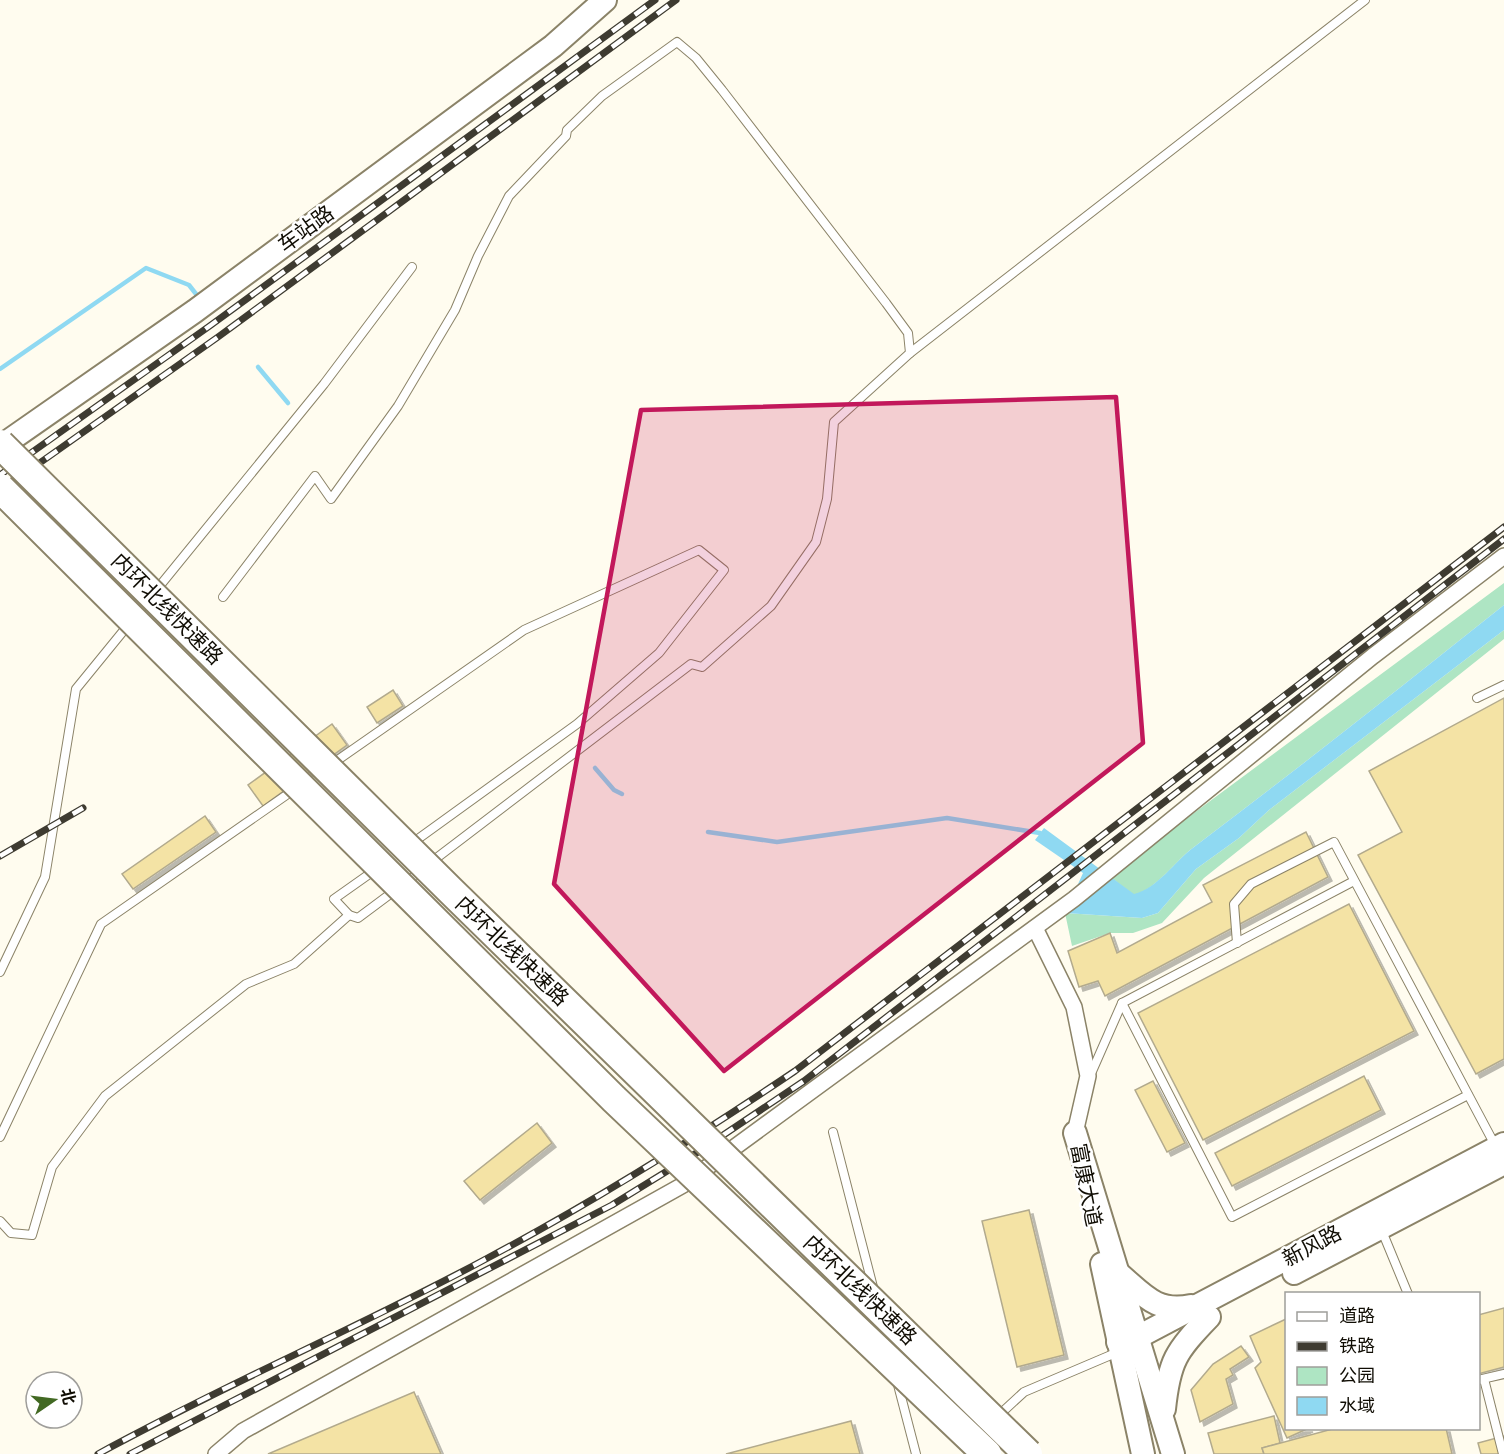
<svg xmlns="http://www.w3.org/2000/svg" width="1504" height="1454" viewBox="0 0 1504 1454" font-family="'Nunito Sans','Noto Sans SC',sans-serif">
<defs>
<filter id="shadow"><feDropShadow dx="4" dy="4" stdDeviation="0" flood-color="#0004"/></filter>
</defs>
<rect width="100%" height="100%" fill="#fffcef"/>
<!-- green -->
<g fill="#aee5c3">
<path d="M 1504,583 L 1504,605 C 1401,687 1299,768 1194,847 C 1175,861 1157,889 1134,895 L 1109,876 Z"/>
<path d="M 1504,630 L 1504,639 L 1204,878 L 1162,923 L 1133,933 L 1110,933 L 1072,946 L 1065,913 L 1142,918 L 1158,913 L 1196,869 L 1239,838 L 1269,810 Z"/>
</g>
<!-- water -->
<path fill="#8fd9f2" d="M 1504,605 L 1504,630 L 1269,810 L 1239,838 L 1196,869 L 1158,913 L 1142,918 L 1065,913 L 1083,873 L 1035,840 L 1044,828 L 1134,894 C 1157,889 1175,861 1194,847 C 1299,768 1401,687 1504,605 Z"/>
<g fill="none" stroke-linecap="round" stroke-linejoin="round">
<!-- stream -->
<g stroke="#8fd9f2" stroke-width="4.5">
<path d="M 258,367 L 288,403"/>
<path d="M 0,369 L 146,268 L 189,285 L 196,294"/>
<path d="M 595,768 L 614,790 L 622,794"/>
<path d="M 708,832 L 777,842 L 947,818 L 1040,833 L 1042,836"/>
</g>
</g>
<!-- building -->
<g fill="#f4e3a5" stroke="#b2aa8d" stroke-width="1.5" filter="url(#shadow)">
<path d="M 393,690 L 403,706 L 377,723 L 367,707 Z"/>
<path d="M 1504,698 L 1504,1059 L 1476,1074 L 1358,855 L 1402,832 L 1369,771 Z"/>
<path d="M 332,724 L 347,745 L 263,806 L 248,785 Z"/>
<path d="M 205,816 L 216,832 L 133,889 L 122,874 Z"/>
<path d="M 1306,832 L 1328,877 L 1105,996 L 1098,981 L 1079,987 L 1068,951 L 1110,933 L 1117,953 L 1212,902 L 1203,885 Z"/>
<path d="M 1349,904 L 1414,1031 L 1203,1140 L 1138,1013 Z"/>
<path d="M 1364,1076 L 1381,1110 L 1232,1186 L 1215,1153 Z"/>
<path d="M 1153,1081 L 1185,1143 L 1167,1152 L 1135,1090 Z"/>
<path d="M 537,1123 L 552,1143 L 480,1200 L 464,1181 Z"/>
<path d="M 1029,1210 L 1064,1355 L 1017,1367 L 982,1221 Z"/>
<path d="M 1504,1308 L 1504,1367 L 1478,1374 L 1478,1315 Z"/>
<path d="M 1286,1319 L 1286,1428 L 1309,1428 L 1287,1438 L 1255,1368 L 1261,1362 L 1250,1336 Z"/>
<path d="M 1241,1346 L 1249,1357 L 1230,1369 L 1233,1375 L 1226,1379 L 1233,1404 L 1200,1422 L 1191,1390 L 1213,1364 Z"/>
<path d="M 414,1392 L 441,1454 L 268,1454 Z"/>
<path d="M 1274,1416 L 1280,1443 L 1262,1448 L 1264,1454 L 1214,1454 L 1208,1433 Z"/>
<path d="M 851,1421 L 860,1454 L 726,1454 Z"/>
<path d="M 1336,1428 L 1446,1428 L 1452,1454 L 1264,1454 L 1262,1448 Z"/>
<path d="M 1504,1436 L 1504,1454 L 1481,1454 L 1478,1443 Z"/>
</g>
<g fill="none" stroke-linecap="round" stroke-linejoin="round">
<defs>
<g id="lane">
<path d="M 910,353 L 1365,0"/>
<path d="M 223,597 L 315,476 L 331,499 L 398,406 L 455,310 L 478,256 L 509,196 L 566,136 L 567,130 L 602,96 L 677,42 L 696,58 L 722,90 L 886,303 L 908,333 L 910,353 L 834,422 L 827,499 L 816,542 L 771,606 L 702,667 L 691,664 L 430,863"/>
<path d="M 136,615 L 324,384 L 412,267"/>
<path d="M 1477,698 L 1504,685"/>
<path d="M 332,764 L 524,630 L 699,550 L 724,570 L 659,653 L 577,724 L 411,844"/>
<path d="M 1354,881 L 1122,1003 L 1232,1217 L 1468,1095"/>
<path d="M 349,915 L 358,918 L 421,871"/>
<path d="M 1237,943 L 1234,904 L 1251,884 L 1334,842 L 1496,1147"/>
<path d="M 0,972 L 45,877 L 76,689 L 129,624"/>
<path d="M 1090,1076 L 1122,1003"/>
<path d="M 833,1132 L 874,1291"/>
<path d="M 0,1137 L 101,924 L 295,789"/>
<path d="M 0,1221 L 11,1233 L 32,1235 L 52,1167 L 105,1096 L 246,984 L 294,964 L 349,915 L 334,899 L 375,870"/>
<path d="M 1382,1231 L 1408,1294"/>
<path d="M 1484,1379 L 1503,1454"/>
<path d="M 1478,1380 L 1504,1374"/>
<path d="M 897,1381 L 916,1454"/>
<path d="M 998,1416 L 1024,1392 L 1118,1352"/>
</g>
<g id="street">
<path d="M 1035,928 L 1074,1007 L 1088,1076 L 1075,1133"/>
<path d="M 216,1454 L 243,1431 L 683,1185 L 1074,899 L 1373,656 L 1504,556"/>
</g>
<g id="secondary">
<path d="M 0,447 L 195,311 L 553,46 L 605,0"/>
<path d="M 1075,1133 L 1173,1454"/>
<path d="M 1102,1264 L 1143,1454"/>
<path d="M 1294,1273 L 1504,1163"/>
<path d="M 1119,1274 C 1144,1295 1156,1313 1191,1306"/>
<path d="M 1118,1342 L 1138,1337 L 1504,1144"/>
<path d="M 1164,1409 C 1169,1361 1176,1351 1209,1317"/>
</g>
</defs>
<!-- lane casing -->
<use href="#lane" stroke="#8b8368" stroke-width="10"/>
<!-- street casing -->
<use href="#street" stroke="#8b8368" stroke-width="18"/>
<!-- secondary casing -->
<use href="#secondary" stroke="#8b8368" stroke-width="26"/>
<!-- lane -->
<use href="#lane" stroke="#fff" stroke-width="8"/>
<!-- street -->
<use href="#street" stroke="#fff" stroke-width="15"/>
<!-- secondary -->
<use href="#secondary" stroke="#fff" stroke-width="22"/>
<defs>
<g id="rail">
<path d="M 0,475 L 211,325 L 655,0"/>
<path d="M 0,491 L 218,337 L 676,0"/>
<path d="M 0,856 L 83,808"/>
<path d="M 98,1454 C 224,1385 357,1328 484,1260 C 592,1203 694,1139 795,1071 L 1504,527"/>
<path d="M 130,1454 L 612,1205 L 698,1152 L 804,1081 L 1504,539"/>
</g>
</defs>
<!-- rail casing -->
<use href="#rail" stroke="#3e3b31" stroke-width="7"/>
<!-- rail -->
<use href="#rail" stroke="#fff" stroke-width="4.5" stroke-dasharray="14" stroke-linecap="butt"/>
<defs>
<g id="highway-bridge">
<path d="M 0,444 L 451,891 L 1028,1454"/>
<path d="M 0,488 L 614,1099 L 987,1454"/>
</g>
</defs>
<!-- highway-bridge casing -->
<use href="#highway-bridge" stroke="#8b8368" stroke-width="32" stroke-linecap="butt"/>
<!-- highway-bridge -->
<use href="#highway-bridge" stroke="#fff" stroke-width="28"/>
</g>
<!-- marked area -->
<path fill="#c2185b" fill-opacity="0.2" stroke="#c2185b" stroke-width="4.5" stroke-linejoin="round" d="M 1116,397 L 1143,743 L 724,1071 L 554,884 L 641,410 Z"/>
<g text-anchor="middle" stroke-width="5" stroke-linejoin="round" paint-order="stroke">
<!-- street labels -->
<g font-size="21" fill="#100d04" stroke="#fff">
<text transform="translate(306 229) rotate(-36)" y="7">车站路</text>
<text transform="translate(167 609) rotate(45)" y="7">内环北线快速路</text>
<text transform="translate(512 951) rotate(44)" y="7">内环北线快速路</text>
<text transform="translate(1086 1185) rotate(79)" y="7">富康大道</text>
<text transform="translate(1312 1246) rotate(-28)" y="7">新风路</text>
<text transform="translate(860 1290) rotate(44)" y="7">内环北线快速路</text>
</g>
</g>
<!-- legend -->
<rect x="1285" y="1292" width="195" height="138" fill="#ffffff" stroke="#9f9e9b" stroke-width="1.5"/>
<rect x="1297" y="1312" width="30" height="9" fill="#ffffff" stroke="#9f9e9b" stroke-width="1.5"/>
<text x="1339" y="1322" font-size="18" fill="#100d04">道路</text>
<rect x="1297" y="1342" width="30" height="9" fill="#3e3b31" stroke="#9f9e9b" stroke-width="1.5"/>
<text x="1339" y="1352" font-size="18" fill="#100d04">铁路</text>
<rect x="1297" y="1367" width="30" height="18" fill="#aee5c3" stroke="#9f9e9b" stroke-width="1.5"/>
<text x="1339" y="1382" font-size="18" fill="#100d04">公园</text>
<rect x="1297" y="1397" width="30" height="18" fill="#8fd9f2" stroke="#9f9e9b" stroke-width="1.5"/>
<text x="1339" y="1412" font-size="18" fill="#100d04">水域</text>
<!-- north arrow -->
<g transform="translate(54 1400) rotate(76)"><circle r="28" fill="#ffffff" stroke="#9f9e9b" stroke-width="1.5"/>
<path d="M0-4.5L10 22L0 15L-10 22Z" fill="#426923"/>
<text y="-9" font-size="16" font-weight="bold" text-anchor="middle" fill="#100d04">北</text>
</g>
</svg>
